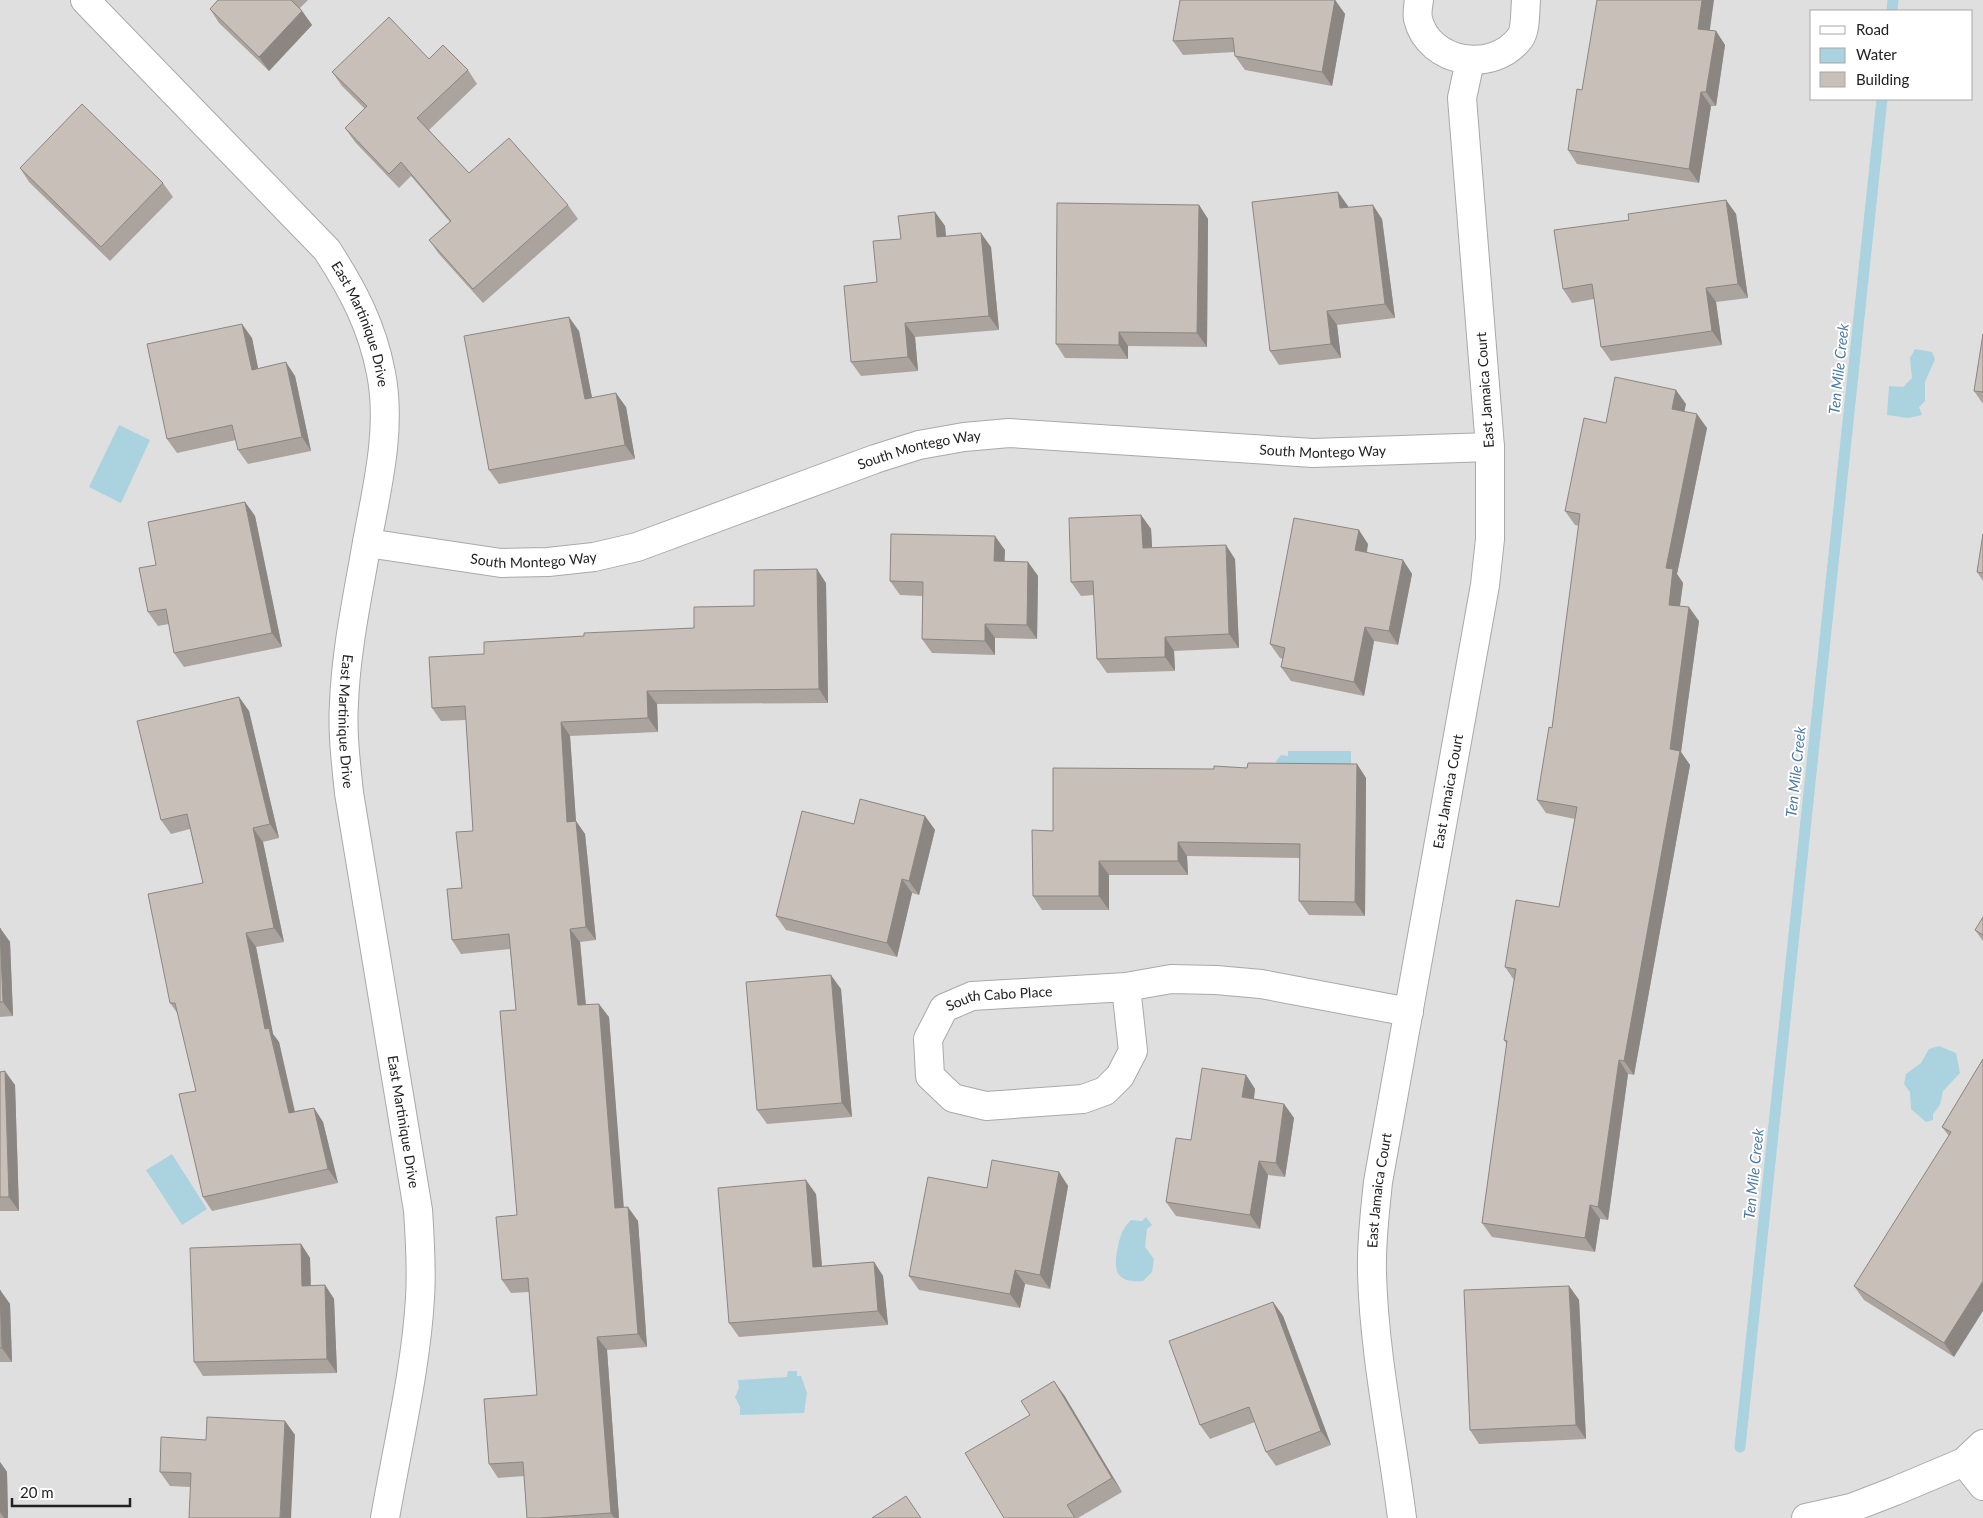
<svg xmlns="http://www.w3.org/2000/svg" width="1983" height="1518" viewBox="0 0 1983 1518" font-family="Lato,sans-serif">
<rect width="100%" height="100%" fill="#f2efe9"/>
<!-- residential -->
<path fill="#e0dfdf" fill-rule="evenodd" d="M 0,0 L 1983,0 L 1983,1518 L 0,1518 ZM 1812,11 L 1972,11 L 1972,99 L 1812,99 Z"/>
<!-- water -->
<g fill="#aad3df">
<path d="M 1915,349 L 1932,352 L 1935,359 L 1925,382 L 1925,401 L 1919,407 L 1922,415 L 1908,418 L 1887,415 L 1889,386 L 1903,387 L 1912,378 L 1910,358 Z"/>
<path d="M 119,425 L 150,440 L 121,503 L 89,487 Z"/>
<path d="M 1288,751 L 1351,751 L 1351,781 L 1279,771 L 1276,761 L 1281,755 L 1288,756 Z"/>
<path d="M 1939,1046 L 1956,1053 L 1960,1073 L 1943,1091 L 1940,1105 L 1933,1114 L 1933,1120 L 1926,1122 L 1911,1109 L 1910,1092 L 1904,1084 L 1906,1074 L 1921,1063 L 1929,1049 Z"/>
<path d="M 172,1154 L 207,1209 L 182,1225 L 146,1170 Z"/>
<path d="M 1146,1217 L 1152,1225 L 1147,1229 L 1145,1247 L 1154,1259 L 1152,1272 L 1143,1281 C 1119,1283 1113,1274 1117,1251 C 1120,1237 1121,1230 1131,1220 L 1142,1221 Z"/>
<path d="M 788,1371 L 797,1371 L 797,1376 L 801,1376 L 807,1393 L 804,1413 L 740,1415 L 740,1407 L 735,1397 L 739,1388 L 738,1380 L 787,1377 Z"/>
</g>
<g fill="none" stroke-linecap="round" stroke-linejoin="round">
<!-- stream -->
<g stroke="#aad3df" stroke-width="11">
<path d="M 1892,11 L 1893,0"/>
<path d="M 1740,1447 L 1882,99"/>
</g>
<defs>
<g id="street">
<path id="s1" d="M 85,0 L 327,250 C 353,290 372,326 381,373 C 392,429 377,487 367,542 C 358,595 346,649 344,703 C 342,733 346,763 349,793 L 418,1210 C 420,1240 422,1269 420,1298 C 416,1369 397,1448 385,1518"/>
<path d="M 1419,0 C 1418,6 1417,14 1418,19 C 1429,64 1493,74 1520,38 C 1526,30 1525,10 1526,0"/>
<path id="s2" d="M 367,543 L 501,563 L 548,562 L 594,557 L 637,547 L 875,459 L 919,445 L 964,437 L 1009,433 L 1313,453 L 1490,447"/>
<path id="s3" d="M 1126,987 L 1133,1051 L 1120,1076 L 1105,1091 L 1083,1099 L 986,1106 L 953,1098 L 930,1076 L 928,1039 L 944,1008 L 972,996 L 1126,987 L 1171,979 L 1216,980 L 1261,984 L 1409,1012"/>
<path d="M 1964,1462 L 1983,1486"/>
<path id="s4" d="M 1402,1518 C 1392,1438 1374,1353 1372,1273 C 1371,1242 1375,1212 1378,1182 L 1485,585 L 1490,539 L 1490,447 L 1462,98 L 1470,61"/>
<path d="M 1806,1518 L 1851,1508 L 1895,1491 L 1964,1462 L 1983,1444"/>
</g>
</defs>
<!-- street casing -->
<use href="#street" stroke="#a9a9a9" stroke-width="30"/>
<!-- street -->
<use href="#street" stroke="#fff" stroke-width="28"/>
</g>
<!-- wall -->
<g fill="#aba49e">
<path d="M 218,0 L 308,0 L 300,8 L 312,25 L 269,71 L 219,23 L 210,9 Z"/>
<path d="M 1335,0 L 1345,14 L 1332,86 L 1245,70 L 1235,56 L 1235,52 L 1183,55 L 1173,41 Z"/>
<path d="M 1710,31 L 1716,31 L 1725,45 L 1716,106 L 1711,106 L 1699,183 L 1577,164 L 1568,150 L 1582,90 Z"/>
<path d="M 429,59 L 468,70 L 477,84 L 429,130 L 469,173 L 568,205 L 578,219 L 483,303 L 439,254 L 429,240 L 450,222 L 411,176 L 399,188 L 355,142 L 345,128 L 365,109 L 342,86 L 332,72 Z"/>
<path d="M 20,168 L 163,183 L 173,197 L 110,261 L 29,182 Z"/>
<path d="M 1726,200 L 1736,214 L 1748,298 L 1716,302 L 1722,345 L 1611,361 L 1601,347 L 1594,299 L 1572,303 L 1563,289 L 1629,220 Z"/>
<path d="M 1199,205 L 1208,219 L 1207,347 L 1128,346 L 1128,359 L 1065,358 L 1056,344 Z"/>
<path d="M 1348,206 L 1348,208 L 1382,219 L 1395,318 L 1337,325 L 1341,358 L 1279,365 L 1270,351 Z"/>
<path d="M 935,212 L 945,226 L 946,236 L 991,247 L 999,330 L 915,337 L 918,371 L 861,376 L 851,362 L 877,282 L 901,239 Z"/>
<path d="M 579,331 L 592,398 L 626,407 L 635,459 L 499,484 L 489,470 Z"/>
<path d="M 1983,334 L 1983,404 L 1974,391 Z"/>
<path d="M 252,338 L 258,368 L 295,376 L 311,451 L 248,464 L 238,450 L 236,440 L 177,453 L 167,439 Z"/>
<path d="M 1686,404 L 1684,411 L 1707,428 L 1677,574 L 1683,583 L 1680,606 L 1699,621 L 1681,752 L 1690,765 L 1634,1075 L 1628,1074 L 1608,1220 L 1600,1219 L 1595,1252 L 1492,1237 L 1482,1223 L 1507,1045 L 1504,1040 L 1514,980 L 1505,967 L 1559,907 L 1575,819 L 1546,813 L 1537,800 L 1552,728 L 1579,526 L 1575,525 L 1565,511 L 1606,423 Z"/>
<path d="M 245,502 L 255,516 L 282,647 L 184,667 L 174,653 L 169,624 L 158,626 L 148,612 L 156,565 Z"/>
<path d="M 1141,515 L 1151,529 L 1152,548 L 1235,559 L 1239,648 L 1174,651 L 1175,671 L 1107,673 L 1097,659 L 1094,595 L 1081,596 L 1071,582 Z"/>
<path d="M 1983,534 L 1983,581 L 1977,572 Z"/>
<path d="M 1368,544 L 1367,553 L 1403,560 L 1412,574 L 1398,645 L 1374,641 L 1364,696 L 1291,681 L 1281,667 L 1283,659 L 1280,658 L 1270,644 Z"/>
<path d="M 1005,550 L 1004,561 L 1028,562 L 1038,576 L 1037,639 L 995,638 L 995,655 L 932,653 L 922,639 L 923,596 L 900,595 L 890,581 Z"/>
<path d="M 826,583 L 828,703 L 657,704 L 658,732 L 570,736 L 576,821 L 585,834 L 596,940 L 580,942 L 586,1005 L 609,1017 L 623,1208 L 638,1221 L 647,1347 L 607,1350 L 619,1518 L 527,1518 L 524,1476 L 498,1478 L 489,1464 L 537,1395 L 529,1292 L 511,1293 L 502,1280 L 517,1215 L 516,1010 L 510,949 L 461,954 L 452,940 L 473,831 L 466,720 L 441,721 L 432,708 L 484,654 L 584,636 L 694,628 L 754,606 Z"/>
<path d="M 239,697 L 249,711 L 279,838 L 263,842 L 284,942 L 256,947 L 273,1034 L 279,1042 L 295,1111 L 314,1108 L 323,1122 L 338,1183 L 212,1211 L 203,1197 L 196,1091 L 178,1014 L 170,1003 L 203,883 L 190,829 L 171,834 L 161,820 Z"/>
<path d="M 1357,764 L 1366,778 L 1365,916 L 1309,915 L 1299,901 L 1300,858 L 1187,856 L 1188,875 L 1109,875 L 1109,910 L 1042,910 L 1033,896 L 1053,831 L 1247,768 Z"/>
<path d="M 925,816 L 935,830 L 919,895 L 912,893 L 897,957 L 786,930 L 776,916 L 854,824 Z"/>
<path d="M 1983,917 L 1983,941 L 1975,930 Z"/>
<path d="M 0,928 L 10,942 L 13,1016 L 0,1017 Z"/>
<path d="M 841,989 L 852,1117 L 767,1124 L 757,1110 Z"/>
<path d="M 1983,1059 L 1954,1357 L 1864,1300 L 1854,1286 L 1949,1136 L 1942,1127 Z"/>
<path d="M 0,1072 L 15,1085 L 19,1211 L 0,1211 Z"/>
<path d="M 1246,1075 L 1255,1089 L 1254,1099 L 1284,1104 L 1294,1118 L 1285,1177 L 1268,1175 L 1260,1229 L 1176,1216 L 1166,1202 L 1191,1140 Z"/>
<path d="M 1059,1172 L 1068,1186 L 1050,1289 L 1025,1284 L 1020,1308 L 919,1290 L 909,1276 L 987,1188 Z"/>
<path d="M 816,1194 L 822,1266 L 874,1262 L 883,1276 L 888,1325 L 739,1337 L 729,1323 Z"/>
<path d="M 301,1244 L 310,1258 L 311,1286 L 325,1285 L 334,1299 L 337,1373 L 203,1376 L 194,1362 Z"/>
<path d="M 1569,1286 L 1579,1300 L 1586,1439 L 1479,1444 L 1470,1430 Z"/>
<path d="M 0,1290 L 10,1304 L 12,1362 L 0,1362 Z"/>
<path d="M 1273,1302 L 1283,1316 L 1331,1445 L 1276,1466 L 1266,1452 L 1255,1422 L 1210,1439 L 1200,1425 Z"/>
<path d="M 1064,1395 L 1122,1492 L 1078,1518 L 1004,1518 Z"/>
<path d="M 285,1421 L 295,1435 L 190,1487 L 170,1486 L 160,1472 L 206,1440 Z"/>
<path d="M 0,1462 L 7,1472 L 8,1518 L 0,1518 Z"/>
</g>
<!-- shaded-wall -->
<g fill="#8b8681">
<path d="M 1335,0 L 1345,14 L 1332,86 L 1322,72 Z"/>
<path d="M 1702,0 L 1714,0 L 1708,43 L 1698,29 Z"/>
<path d="M 302,11 L 312,25 L 269,71 L 259,57 Z"/>
<path d="M 1716,31 L 1725,45 L 1716,106 L 1706,92 Z"/>
<path d="M 1701,92 L 1711,106 L 1699,183 L 1689,169 Z"/>
<path d="M 1338,192 L 1348,206 L 1350,222 L 1340,208 Z"/>
<path d="M 1726,200 L 1736,214 L 1748,298 L 1738,284 Z"/>
<path d="M 1199,205 L 1208,219 L 1207,347 L 1197,333 Z"/>
<path d="M 1373,205 L 1382,219 L 1395,318 L 1385,304 Z"/>
<path d="M 935,212 L 945,226 L 947,251 L 937,237 Z"/>
<path d="M 981,233 L 991,247 L 999,330 L 989,316 Z"/>
<path d="M 1706,288 L 1716,302 L 1722,345 L 1712,331 Z"/>
<path d="M 1327,311 L 1337,325 L 1341,358 L 1331,344 Z"/>
<path d="M 569,317 L 579,331 L 595,413 L 585,399 Z"/>
<path d="M 905,323 L 915,337 L 918,371 L 908,357 Z"/>
<path d="M 242,324 L 252,338 L 261,383 L 252,370 Z"/>
<path d="M 1119,332 L 1128,346 L 1128,359 L 1119,345 Z"/>
<path d="M 286,362 L 295,376 L 311,451 L 302,437 Z"/>
<path d="M 1676,390 L 1686,404 L 1682,423 L 1672,409 Z"/>
<path d="M 616,393 L 626,407 L 635,459 L 625,445 Z"/>
<path d="M 1697,414 L 1707,428 L 1677,574 L 1683,583 L 1678,619 L 1669,605 L 1666,568 Z"/>
<path d="M 245,502 L 255,516 L 282,647 L 272,633 Z"/>
<path d="M 1141,515 L 1151,529 L 1153,562 L 1143,548 Z"/>
<path d="M 1359,530 L 1368,544 L 1364,564 L 1355,550 Z"/>
<path d="M 995,536 L 1005,550 L 1004,575 L 994,561 Z"/>
<path d="M 1226,545 L 1235,559 L 1239,648 L 1229,634 Z"/>
<path d="M 1403,560 L 1412,574 L 1398,645 L 1389,631 Z"/>
<path d="M 1028,562 L 1038,576 L 1037,639 L 1027,625 Z"/>
<path d="M 817,569 L 826,583 L 828,703 L 819,689 Z"/>
<path d="M 1689,607 L 1699,621 L 1681,752 L 1690,765 L 1634,1075 L 1624,1061 L 1670,749 Z"/>
<path d="M 985,624 L 995,638 L 995,655 L 985,641 Z"/>
<path d="M 1365,627 L 1374,641 L 1364,696 L 1354,682 Z"/>
<path d="M 1165,637 L 1174,651 L 1175,671 L 1165,657 Z"/>
<path d="M 647,691 L 657,704 L 658,732 L 648,718 Z"/>
<path d="M 239,697 L 249,711 L 279,838 L 270,824 Z"/>
<path d="M 561,722 L 570,736 L 576,821 L 585,834 L 596,940 L 586,927 L 567,822 Z"/>
<path d="M 1357,764 L 1366,778 L 1365,916 L 1355,902 Z"/>
<path d="M 925,816 L 935,830 L 919,895 L 909,881 Z"/>
<path d="M 253,828 L 263,842 L 284,942 L 274,928 Z"/>
<path d="M 1178,842 L 1187,856 L 1188,875 L 1178,861 Z"/>
<path d="M 1099,861 L 1109,875 L 1109,910 L 1099,896 Z"/>
<path d="M 902,879 L 912,893 L 897,957 L 887,943 Z"/>
<path d="M 0,928 L 10,942 L 13,1016 L 3,1002 Z"/>
<path d="M 570,929 L 580,942 L 587,1019 L 578,1005 Z"/>
<path d="M 246,933 L 256,947 L 273,1034 L 279,1042 L 298,1127 L 289,1113 L 265,1029 Z"/>
<path d="M 831,975 L 841,989 L 852,1117 L 842,1103 Z"/>
<path d="M 599,1004 L 609,1017 L 625,1222 L 615,1208 Z"/>
<path d="M 1619,1060 L 1628,1074 L 1608,1220 L 1598,1207 Z"/>
<path d="M 5,1071 L 15,1085 L 19,1211 L 9,1197 Z"/>
<path d="M 1246,1075 L 1255,1089 L 1252,1111 L 1242,1097 Z"/>
<path d="M 1284,1104 L 1294,1118 L 1285,1177 L 1276,1163 Z"/>
<path d="M 314,1108 L 323,1122 L 338,1183 L 328,1169 Z"/>
<path d="M 1259,1161 L 1268,1175 L 1260,1229 L 1250,1215 Z"/>
<path d="M 1059,1172 L 1068,1186 L 1050,1289 L 1040,1275 Z"/>
<path d="M 806,1180 L 816,1194 L 823,1281 L 813,1267 Z"/>
<path d="M 1590,1205 L 1600,1219 L 1595,1252 L 1585,1238 Z"/>
<path d="M 628,1207 L 638,1221 L 647,1347 L 638,1334 Z"/>
<path d="M 301,1244 L 310,1258 L 311,1300 L 302,1286 Z"/>
<path d="M 874,1262 L 883,1276 L 888,1325 L 878,1311 Z"/>
<path d="M 1015,1270 L 1025,1284 L 1020,1308 L 1010,1294 Z"/>
<path d="M 1983,1281 L 1983,1311 L 1954,1357 L 1944,1343 Z"/>
<path d="M 325,1285 L 334,1299 L 337,1373 L 327,1359 Z"/>
<path d="M 1569,1286 L 1579,1300 L 1586,1439 L 1576,1425 Z"/>
<path d="M 0,1290 L 10,1304 L 12,1362 L 2,1348 Z"/>
<path d="M 1273,1302 L 1283,1316 L 1331,1445 L 1321,1431 Z"/>
<path d="M 597,1337 L 607,1350 L 619,1518 L 614,1518 L 611,1513 Z"/>
<path d="M 1054,1381 L 1064,1395 L 1122,1492 L 1112,1478 Z"/>
<path d="M 285,1421 L 295,1435 L 291,1518 L 280,1518 Z"/>
<path d="M 0,1462 L 7,1472 L 8,1518 L 4,1518 L 0,1512 Z"/>
</g>
<!-- building -->
<g fill="#c7bfb8" stroke="#8b8681">
<path d="M 218,0 L 291,0 L 302,11 L 259,57 L 210,9 Z"/>
<path d="M 1180,0 L 1335,0 L 1322,72 L 1235,56 L 1233,38 L 1173,41 Z"/>
<path d="M 1597,0 L 1702,0 L 1698,29 L 1716,31 L 1706,92 L 1701,92 L 1689,169 L 1568,150 L 1577,89 L 1582,90 Z"/>
<path d="M 389,17 L 429,59 L 443,45 L 468,70 L 417,118 L 469,173 L 509,138 L 568,205 L 473,289 L 429,240 L 451,221 L 401,162 L 389,174 L 345,128 L 367,106 L 332,72 Z"/>
<path d="M 82,104 L 163,183 L 101,247 L 20,168 Z"/>
<path d="M 1338,192 L 1340,208 L 1373,205 L 1385,304 L 1327,311 L 1331,344 L 1270,351 L 1252,202 Z"/>
<path d="M 1726,200 L 1738,284 L 1706,288 L 1712,331 L 1601,347 L 1592,284 L 1563,289 L 1554,230 L 1629,220 L 1628,214 Z"/>
<path d="M 1057,203 L 1199,205 L 1197,333 L 1119,332 L 1119,345 L 1056,344 Z"/>
<path d="M 935,212 L 937,237 L 981,233 L 989,316 L 905,323 L 908,357 L 851,362 L 844,286 L 877,282 L 873,241 L 901,239 L 898,216 Z"/>
<path d="M 569,317 L 585,399 L 616,393 L 625,445 L 489,470 L 464,336 Z"/>
<path d="M 242,324 L 252,370 L 286,362 L 302,437 L 238,450 L 232,425 L 167,439 L 147,344 Z"/>
<path d="M 1983,334 L 1983,392 L 1974,391 Z"/>
<path d="M 1615,377 L 1676,390 L 1672,409 L 1697,414 L 1666,568 L 1673,569 L 1669,605 L 1689,607 L 1670,749 L 1680,751 L 1624,1061 L 1619,1060 L 1598,1207 L 1590,1205 L 1585,1238 L 1482,1223 L 1507,1041 L 1504,1040 L 1516,969 L 1505,967 L 1516,900 L 1559,907 L 1577,807 L 1537,800 L 1549,727 L 1552,728 L 1580,514 L 1565,511 L 1584,418 L 1606,423 Z"/>
<path d="M 245,502 L 272,633 L 174,653 L 166,609 L 148,612 L 139,568 L 156,565 L 148,522 Z"/>
<path d="M 1141,515 L 1143,548 L 1226,545 L 1229,634 L 1165,637 L 1165,657 L 1097,659 L 1093,581 L 1071,582 L 1069,518 Z"/>
<path d="M 1294,518 L 1359,530 L 1355,550 L 1403,560 L 1389,631 L 1365,627 L 1354,682 L 1281,667 L 1285,648 L 1270,644 Z"/>
<path d="M 891,534 L 995,536 L 994,561 L 1028,562 L 1027,625 L 985,624 L 985,641 L 922,639 L 923,582 L 890,581 Z"/>
<path d="M 1983,534 L 1983,573 L 1977,572 Z"/>
<path d="M 817,569 L 819,689 L 647,691 L 648,718 L 561,722 L 567,822 L 576,821 L 586,927 L 570,929 L 578,1005 L 599,1004 L 615,1208 L 628,1207 L 638,1334 L 597,1337 L 611,1513 L 540,1518 L 527,1518 L 523,1462 L 489,1464 L 484,1399 L 537,1395 L 528,1278 L 502,1280 L 496,1217 L 517,1215 L 500,1011 L 516,1010 L 509,934 L 452,940 L 447,889 L 462,888 L 456,832 L 473,831 L 465,706 L 432,708 L 429,657 L 484,654 L 484,642 L 584,636 L 584,633 L 694,628 L 694,607 L 754,606 L 754,570 Z"/>
<path d="M 239,697 L 270,824 L 253,828 L 274,928 L 246,933 L 265,1029 L 269,1028 L 289,1113 L 314,1108 L 328,1169 L 203,1197 L 179,1094 L 196,1091 L 175,1003 L 170,1003 L 148,894 L 203,883 L 187,814 L 161,820 L 137,721 Z"/>
<path d="M 1248,763 L 1357,764 L 1355,902 L 1299,901 L 1300,844 L 1178,842 L 1178,861 L 1099,861 L 1099,896 L 1033,896 L 1032,830 L 1053,831 L 1053,768 L 1214,769 L 1214,766 L 1247,768 Z"/>
<path d="M 860,799 L 925,816 L 909,881 L 902,879 L 887,943 L 776,916 L 802,811 L 854,824 Z"/>
<path d="M 1983,917 L 1983,935 L 1975,930 Z"/>
<path d="M 0,928 L 3,1002 L 0,1002 Z"/>
<path d="M 831,975 L 842,1103 L 757,1110 L 746,982 Z"/>
<path d="M 1983,1059 L 1983,1281 L 1944,1343 L 1854,1286 L 1951,1132 L 1942,1127 Z"/>
<path d="M 1202,1068 L 1246,1075 L 1242,1097 L 1284,1104 L 1276,1163 L 1259,1161 L 1250,1215 L 1166,1202 L 1176,1138 L 1191,1140 Z"/>
<path d="M 5,1071 L 9,1197 L 0,1197 L 0,1072 Z"/>
<path d="M 992,1160 L 1059,1172 L 1040,1275 L 1015,1270 L 1010,1294 L 909,1276 L 928,1177 L 987,1188 Z"/>
<path d="M 806,1180 L 813,1267 L 874,1262 L 878,1311 L 729,1323 L 718,1188 Z"/>
<path d="M 301,1244 L 302,1286 L 325,1285 L 327,1359 L 194,1362 L 190,1248 Z"/>
<path d="M 1569,1286 L 1576,1425 L 1470,1430 L 1464,1290 Z"/>
<path d="M 0,1290 L 2,1348 L 0,1348 Z"/>
<path d="M 1273,1302 L 1321,1431 L 1266,1452 L 1249,1407 L 1200,1425 L 1169,1341 Z"/>
<path d="M 1054,1381 L 1112,1478 L 1067,1505 L 1075,1518 L 1004,1518 L 965,1453 L 1030,1415 L 1021,1401 Z"/>
<path d="M 207,1417 L 285,1421 L 280,1518 L 189,1518 L 191,1473 L 160,1472 L 161,1437 L 206,1440 Z"/>
<path d="M 906,1496 L 921,1518 L 872,1518 Z"/>
</g>
<g text-anchor="middle" stroke-width="4" stroke-linejoin="round" paint-order="stroke">
<!-- street labels -->
<g font-size="14" fill="#222" stroke="#fff">
<text dy="5" stroke="none"><textPath href="#s1" startOffset="430">East Martinique Drive</textPath></text>
<text transform="translate(1485 390) rotate(-94)" y="5">East Jamaica Court</text>
<text dy="5" stroke="none"><textPath href="#s2" startOffset="978">South Montego Way</textPath></text>
<text dy="5" stroke="none"><textPath href="#s2" startOffset="572">South Montego Way</textPath></text>
<text dy="5" stroke="none"><textPath href="#s2" startOffset="168">South Montego Way</textPath></text>
<text dy="5" stroke="none"><textPath href="#s1" startOffset="835">East Martinique Drive</textPath></text>
<text dy="5" stroke="none"><textPath href="#s4" startOffset="735">East Jamaica Court</textPath></text>
<text dy="5" stroke="none"><textPath href="#s3" startOffset="429">South Cabo Place</textPath></text>
<text dy="5" stroke="none"><textPath href="#s1" startOffset="1240">East Martinique Drive</textPath></text>
<text dy="5" stroke="none"><textPath href="#s4" startOffset="330">East Jamaica Court</textPath></text>
</g>
<!-- water labels -->
<g font-size="15" font-style="italic" fill="#4a7aab" stroke="#fff">
<text transform="translate(1839 369) rotate(-84)" y="5">Ten Mile Creek</text>
<text transform="translate(1796 772) rotate(-84)" y="5">Ten Mile Creek</text>
<text transform="translate(1754 1174) rotate(-84)" y="5">Ten Mile Creek</text>
</g>
</g>
<!-- legend -->
<rect x="1810" y="10" width="162" height="90" fill="#ffffff" stroke="#a7a7a7"/>
<rect x="1820" y="26" width="25" height="8" fill="#ffffff" stroke="#a7a7a7"/>
<text x="1856" y="35" font-size="15" fill="#222222">Road</text>
<rect x="1820" y="48" width="25" height="15" fill="#aad3df" stroke="#a7a7a7"/>
<text x="1856" y="60" font-size="15" fill="#222222">Water</text>
<rect x="1820" y="72" width="25" height="15" fill="#c7bfb8" stroke="#a7a7a7"/>
<text x="1856" y="85" font-size="15" fill="#222222">Building</text>
<!-- scale -->
<path d="M12 1498v8h118v-8" fill="none" stroke="#222222" stroke-width="2.5"/>
<text x="20" y="1498" font-size="15" fill="#222222" stroke="#ffffff" stroke-width="4" paint-order="stroke">20 m</text>
</svg>
